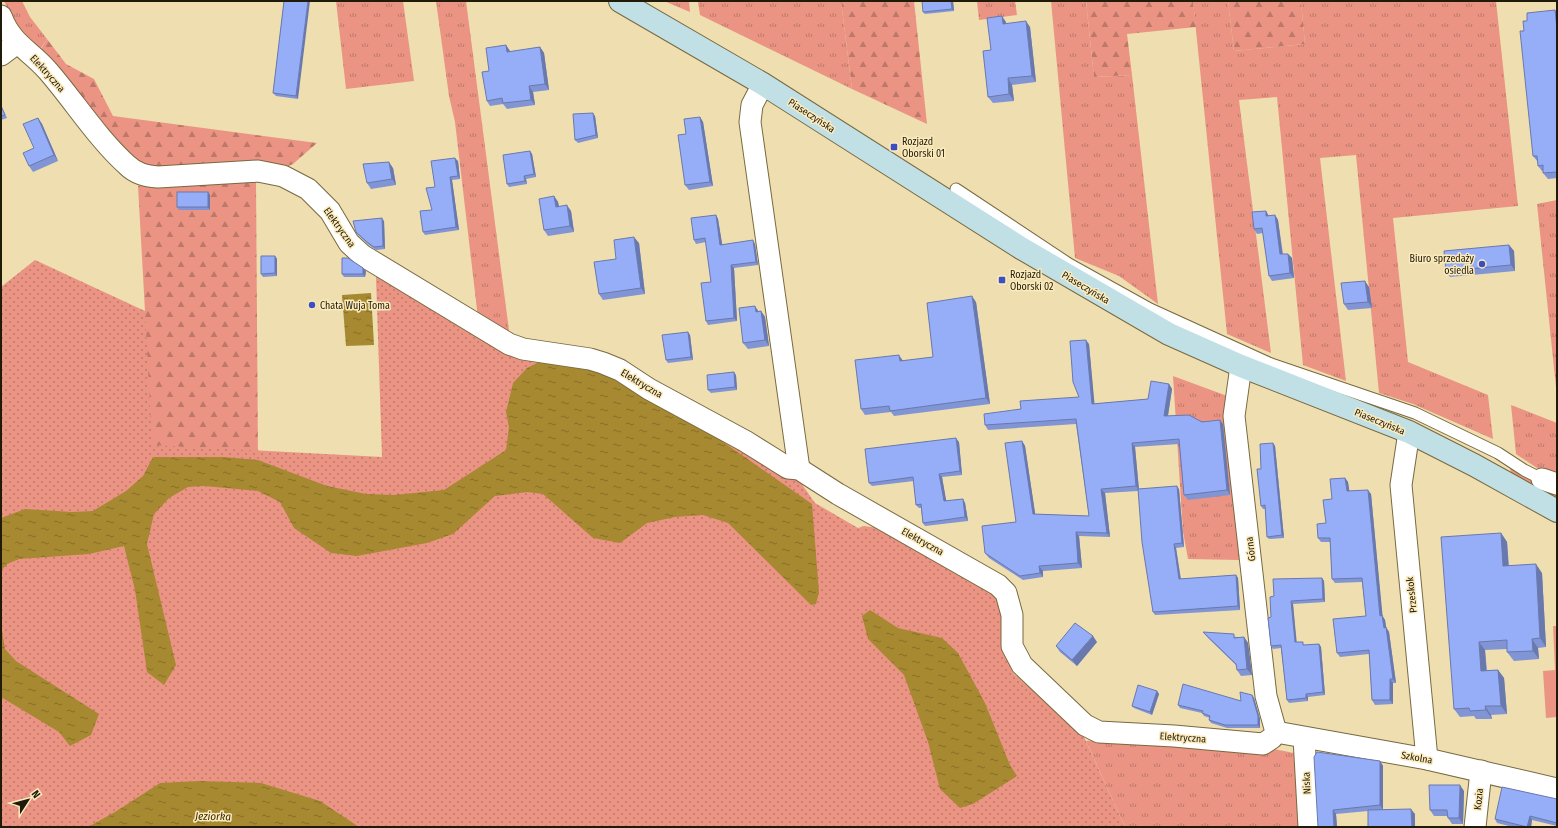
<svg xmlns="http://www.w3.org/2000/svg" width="1558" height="828" viewBox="0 0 1558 828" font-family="'Fira Sans Condensed',sans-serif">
<defs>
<pattern id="grass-tufts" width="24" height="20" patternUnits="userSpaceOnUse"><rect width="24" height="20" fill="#eb9484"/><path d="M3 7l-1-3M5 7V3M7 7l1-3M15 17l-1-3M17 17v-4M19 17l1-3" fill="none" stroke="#be786a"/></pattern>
<pattern id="forest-firs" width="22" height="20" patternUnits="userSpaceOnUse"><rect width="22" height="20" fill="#eb9484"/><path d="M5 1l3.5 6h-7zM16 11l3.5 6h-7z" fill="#be786a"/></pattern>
<pattern id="park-dots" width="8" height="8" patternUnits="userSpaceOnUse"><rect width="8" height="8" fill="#eb9484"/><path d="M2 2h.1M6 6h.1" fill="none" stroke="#be786a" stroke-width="1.8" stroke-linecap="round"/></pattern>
<pattern id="water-ripples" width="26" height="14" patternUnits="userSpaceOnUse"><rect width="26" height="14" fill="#a68930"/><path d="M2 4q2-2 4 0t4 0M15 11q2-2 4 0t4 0" fill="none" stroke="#876f27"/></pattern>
</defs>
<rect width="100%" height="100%" fill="#eedeb0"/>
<!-- grass -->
<g fill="url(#grass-tufts)">
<path d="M 4,1 L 22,1 L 30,17 L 47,39 L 37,54 L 19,32 Z"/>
<path d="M 336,1 L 403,1 L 414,81 L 346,89 Z"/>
<path d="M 436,1 L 466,1 L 510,338 L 478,318 L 455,122 L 449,96 Z"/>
<path d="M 664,1 L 689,1 L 690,12 Z"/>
<path d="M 698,1 L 841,1 L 852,89 L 700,15 Z"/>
<path d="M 977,1 L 1015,1 L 1017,15 L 979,20 Z"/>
<path d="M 1051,1 L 1086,1 L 1094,77 L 1132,75 L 1158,304 L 1119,276 L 1075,258 Z"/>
<path d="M 1193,1 L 1228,1 L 1234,51 L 1305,44 L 1301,1 L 1496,1 L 1518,206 L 1393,218 L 1408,362 L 1488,395 L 1493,439 L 1413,404 L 1379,393 L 1356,155 L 1320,158 L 1346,381 L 1303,365 L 1277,97 L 1239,100 L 1271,353 L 1227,334 Z"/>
<path d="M 1557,200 L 1557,397 L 1537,204 Z"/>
<path d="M 1173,376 L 1230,397 L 1246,554 L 1239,560 L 1188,559 L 1183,532 Z"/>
<path d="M 1511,405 L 1557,423 L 1557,476 L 1540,470 L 1516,454 Z"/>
<path d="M 1509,465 L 1557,491 L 1557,497 L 1512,476 Z"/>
<path d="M 1101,739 L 1269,748 L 1299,754 L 1305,827 L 1125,827 L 1086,741 Z"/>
</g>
<!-- forest -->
<g fill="url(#forest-firs)">
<path d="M 841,1 L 914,1 L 927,124 L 852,89 Z"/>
<path d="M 1086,1 L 1193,1 L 1196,27 L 1127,34 L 1132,75 L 1094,77 Z"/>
<path d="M 1228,1 L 1301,1 L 1305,44 L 1234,51 Z"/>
<path d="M 47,39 L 66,64 L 94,79 L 113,116 L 317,143 L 293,164 L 277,171 L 148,171 L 131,163 L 38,54 Z"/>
<path d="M 160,180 L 256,180 L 258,460 L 143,476 L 145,311 L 138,186 Z"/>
</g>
<!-- park -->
<path fill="url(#park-dots)" d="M 35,260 L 145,311 L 152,445 L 382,457 L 376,277 L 382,271 L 512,349 L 613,368 L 801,483 L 815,503 L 858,528 L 864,526 L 886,529 L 998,596 L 1005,630 L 1002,647 L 1014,674 L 1084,737 L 1125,827 L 1,827 L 1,287 Z"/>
<!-- pitch -->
<path fill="#eb9484" d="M 1553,626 L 1557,626 L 1557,717 L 1546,718 L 1543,671 L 1555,670 Z"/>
<!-- water -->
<g fill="url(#water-ripples)">
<path d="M 371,293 L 374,345 L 346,346 L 342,295 Z"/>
<path d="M 545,359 L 595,370 L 696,423 L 812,504 L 819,592 L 816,604 L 811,605 L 728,523 L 703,515 L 675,517 L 647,523 L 620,543 L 593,538 L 543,494 L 527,492 L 495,496 L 453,534 L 427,543 L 357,556 L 331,553 L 294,528 L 280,502 L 258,491 L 204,486 L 188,487 L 169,498 L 154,514 L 147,544 L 176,665 L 164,685 L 147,672 L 135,590 L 124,546 L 89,554 L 19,559 L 7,564 L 1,571 L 1,518 L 25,509 L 72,512 L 93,511 L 126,491 L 143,476 L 153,457 L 223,457 L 258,460 L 327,486 L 366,494 L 394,495 L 444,490 L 506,450 L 509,427 L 506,412 L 513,383 L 527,368 Z"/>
<path d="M 870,610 L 898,628 L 942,638 L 958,653 L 985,703 L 1010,765 L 1017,776 L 973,804 L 960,808 L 940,789 L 928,742 L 904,675 L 868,639 L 862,616 Z"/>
<path d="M 1,624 L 5,649 L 16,661 L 99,714 L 91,735 L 70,746 L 59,732 L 1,697 Z"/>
<path d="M 200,781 L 261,783 L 320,801 L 359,827 L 88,827 L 115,812 L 160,783 Z"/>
</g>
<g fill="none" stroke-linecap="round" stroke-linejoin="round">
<defs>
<path id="service" d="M 956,189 L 1069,264 L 1150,309 L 1271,364 L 1415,413 L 1498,453 L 1524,470 L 1542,479"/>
<g id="minor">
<path d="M 1,16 C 12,45 30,50 48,71 C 74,101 98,139 127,165 C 136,174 146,176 158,177 L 258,171 L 283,176 L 308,189 L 330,211 L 349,243 L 362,255 L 509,344 L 523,349 L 590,359 L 603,363 L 620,370 L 649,389 L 745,441 L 777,461 L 788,468 L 799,469 L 838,494 L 998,585 L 1006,593 L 1012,615 L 1012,646 L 1022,665 L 1085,725 L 1099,732 L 1174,736 L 1263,744 L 1272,738 L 1276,732"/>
<path d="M 1,55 L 17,43"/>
<path d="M 763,84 L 752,105 L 750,122 L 799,469"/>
<path d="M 1241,366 L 1234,416 L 1266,696 L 1276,732"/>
<path d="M 1409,432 L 1401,485 L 1427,759"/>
<path d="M 1542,479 L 1557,484"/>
<path d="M 1276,732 L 1427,759 L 1557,789"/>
<path d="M 1304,738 L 1309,827"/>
<path d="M 1475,827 L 1481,771"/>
</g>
<path id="secondary" d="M 620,1 L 763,84 L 1021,248 L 1169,334 L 1241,366 L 1409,432 L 1474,465 L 1557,511"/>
</defs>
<!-- service casing -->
<use href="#service" stroke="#78693f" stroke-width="13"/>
<!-- minor casing -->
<use href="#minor" stroke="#78693f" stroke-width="23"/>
<!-- secondary casing -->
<use href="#secondary" stroke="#78693f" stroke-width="24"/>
<!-- service -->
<use href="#service" stroke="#fff" stroke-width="11"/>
<!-- minor -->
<use href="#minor" stroke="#fff" stroke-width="21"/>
<!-- secondary -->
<use href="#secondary" stroke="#c0e0e5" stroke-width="22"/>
</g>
<!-- wall -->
<g fill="#8195d5">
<path d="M 284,1 L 298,99 L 276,96 L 273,93 Z"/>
<path d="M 953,1 L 954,11 L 925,14 L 923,12 Z"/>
<path d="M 1555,10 L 1557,13 L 1557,178 L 1548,179 L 1543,173 L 1543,171 L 1542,171 L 1538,166 L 1538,162 L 1533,156 L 1524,31 L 1527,21 Z"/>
<path d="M 1006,22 L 1006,24 L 1030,27 L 1036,82 L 1012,85 L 1014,101 L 993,103 L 988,97 L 991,50 Z"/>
<path d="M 506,45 L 510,52 L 540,47 L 544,53 L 549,90 L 533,92 L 535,105 L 507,109 L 503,104 L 490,106 L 487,101 L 489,71 Z"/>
<path d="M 1,105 L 7,118 L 1,120 Z"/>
<path d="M 595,116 L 598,138 L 578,143 L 575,140 Z"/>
<path d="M 700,117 L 703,122 L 713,186 L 689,190 L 685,185 Z"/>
<path d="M 38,118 L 42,124 L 58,161 L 33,172 L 29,166 L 34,148 Z"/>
<path d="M 530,151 L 532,154 L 536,177 L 526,179 L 527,184 L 509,187 L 507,184 Z"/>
<path d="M 458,161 L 460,179 L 452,180 L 459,230 L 425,235 L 423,232 L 432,210 Z"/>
<path d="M 393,168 L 396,185 L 371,189 L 367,183 Z"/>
<path d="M 208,192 L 210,195 L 210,210 L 179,210 L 177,207 Z"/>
<path d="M 554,196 L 558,202 L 559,206 L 571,211 L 574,232 L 548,236 L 544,230 Z"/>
<path d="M 716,215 L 718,219 L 722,245 L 755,244 L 758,265 L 734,268 L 737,321 L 708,325 L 706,321 L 711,282 L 706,242 L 696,244 L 694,240 Z"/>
<path d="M 1275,215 L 1278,220 L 1283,254 L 1288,254 L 1292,258 L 1294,278 L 1272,281 L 1269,276 L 1263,233 L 1257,234 L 1254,229 L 1269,216 Z"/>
<path d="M 384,221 L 385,249 L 376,250 L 369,245 L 358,235 L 356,232 Z"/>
<path d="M 639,243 L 645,294 L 603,300 L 599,294 L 616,259 Z"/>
<path d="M 1509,245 L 1514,251 L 1515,271 L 1450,277 L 1446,271 Z"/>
<path d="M 275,256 L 277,259 L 277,276 L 263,277 L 261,274 Z"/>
<path d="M 363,268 L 366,271 L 365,277 L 344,277 L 342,274 Z"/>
<path d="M 1369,287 L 1372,308 L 1348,310 L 1344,304 Z"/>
<path d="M 976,302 L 990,404 L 894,416 L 891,412 L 865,415 L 861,409 L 903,361 L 933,357 Z"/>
<path d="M 759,311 L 761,311 L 765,317 L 769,346 L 748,349 L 743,343 Z"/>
<path d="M 688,332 L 690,335 L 693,360 L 668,363 L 666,360 Z"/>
<path d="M 1089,344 L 1094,404 L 1148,399 L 1169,384 L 1172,389 L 1168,416 L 1223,424 L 1230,495 L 1188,500 L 1184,495 L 1179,444 L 1135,447 L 1139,489 L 1179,489 L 1184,547 L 1176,548 L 1181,579 L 1236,575 L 1238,578 L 1240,610 L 1155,615 L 1153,612 L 1138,491 L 1105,493 L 1110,537 L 1079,536 L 1082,568 L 1043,571 L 1043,577 L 1023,580 L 989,558 L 985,553 L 1016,522 L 1022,441 L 1025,446 L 1035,514 L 1089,516 L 1076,424 L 988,430 L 985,425 L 1021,409 L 1079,397 Z"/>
<path d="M 736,375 L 737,390 L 711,393 L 708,390 Z"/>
<path d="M 959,442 L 962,475 L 942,477 L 946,501 L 963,499 L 965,503 L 968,521 L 925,526 L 923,523 L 921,508 L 919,508 L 916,505 L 914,481 L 872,486 L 869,483 Z"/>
<path d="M 1273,443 L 1275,446 L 1284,538 L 1269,539 L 1267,537 L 1265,509 L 1263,509 L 1261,506 L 1261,469 Z"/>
<path d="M 1345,478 L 1348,482 L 1349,491 L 1371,494 L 1382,615 L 1385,620 L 1386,627 L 1389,632 L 1396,683 L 1393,683 L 1393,704 L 1375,705 L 1372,700 L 1369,654 L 1340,657 L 1337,653 L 1366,616 L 1362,582 L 1335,583 L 1332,579 L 1330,542 L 1321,542 L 1318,538 L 1326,523 L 1332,499 Z"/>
<path d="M 1501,533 L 1507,542 L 1509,566 L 1542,573 L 1546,647 L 1538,648 L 1539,659 L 1514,661 L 1507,652 L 1507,649 L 1485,650 L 1487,671 L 1498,670 L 1504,678 L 1507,714 L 1491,715 L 1492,719 L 1476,719 L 1474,716 L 1460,717 L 1454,709 Z"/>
<path d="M 1322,578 L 1324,581 L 1325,602 L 1293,604 L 1296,642 L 1305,645 L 1319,644 L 1321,647 L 1325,695 L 1308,697 L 1308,701 L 1289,703 L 1287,700 L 1281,648 L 1273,649 L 1271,646 L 1271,617 L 1274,596 Z"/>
<path d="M 1203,632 L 1237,637 L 1244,637 L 1248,643 L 1252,675 L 1241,676 L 1237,670 L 1237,666 L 1208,638 Z"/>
<path d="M 1097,642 L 1077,666 L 1060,652 L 1056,646 Z"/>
<path d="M 1157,691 L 1159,694 L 1152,715 L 1134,708 L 1132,706 Z"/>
<path d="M 1252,695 L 1254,698 L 1260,719 L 1260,728 L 1227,728 L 1211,723 L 1209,720 L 1210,718 L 1204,716 L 1202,713 L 1180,708 L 1178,705 L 1241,701 Z"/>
<path d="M 1314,757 L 1380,761 L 1383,766 L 1383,810 L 1415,814 L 1415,827 L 1368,827 L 1368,811 L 1336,814 L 1337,827 Z"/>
<path d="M 1464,791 L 1463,824 L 1452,824 L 1448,818 L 1447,816 L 1434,816 L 1430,810 Z"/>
<path d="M 1557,799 L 1557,826 L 1532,820 L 1531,827 L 1513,827 L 1497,823 L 1495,819 Z"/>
</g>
<!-- shaded-wall -->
<g fill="#6979ae">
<path d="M 308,1 L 310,1 L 298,99 L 296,96 Z"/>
<path d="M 951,1 L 953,1 L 954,11 L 952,9 Z"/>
<path d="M 1555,10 L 1557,13 L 1557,29 Z"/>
<path d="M 1002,16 L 1006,22 L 1007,30 L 1003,24 Z"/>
<path d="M 1026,21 L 1030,27 L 1036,82 L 1032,76 Z"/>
<path d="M 506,45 L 510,51 L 511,58 L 507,52 Z"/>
<path d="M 540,47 L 544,53 L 549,90 L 545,84 Z"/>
<path d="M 1008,78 L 1012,85 L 1014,101 L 1009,94 Z"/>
<path d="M 529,86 L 533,92 L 535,105 L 531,100 Z"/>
<path d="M 593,113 L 595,116 L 598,138 L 596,135 Z"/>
<path d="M 700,117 L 703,122 L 713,186 L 710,182 Z"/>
<path d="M 38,118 L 42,124 L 58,161 L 54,155 Z"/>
<path d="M 530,151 L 532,154 L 536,177 L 534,174 Z"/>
<path d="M 455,158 L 458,161 L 460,179 L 458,176 Z"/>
<path d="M 389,162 L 393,168 L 396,185 L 392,179 Z"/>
<path d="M 524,176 L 526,179 L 527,184 L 525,181 Z"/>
<path d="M 450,177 L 452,180 L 459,230 L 456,227 Z"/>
<path d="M 208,192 L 210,195 L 210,210 L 208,207 Z"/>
<path d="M 554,196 L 558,202 L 560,213 L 556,207 Z"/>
<path d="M 567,205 L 571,211 L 574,232 L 570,226 Z"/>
<path d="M 1266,211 L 1269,216 L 1266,216 Z"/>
<path d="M 716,215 L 718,219 L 723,249 L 720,245 Z"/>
<path d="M 1275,215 L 1278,220 L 1283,259 L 1280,254 Z"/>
<path d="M 382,218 L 384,221 L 385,249 L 383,246 Z"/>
<path d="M 634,237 L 639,243 L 645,294 L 641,288 Z"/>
<path d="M 753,240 L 755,244 L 758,265 L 756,262 Z"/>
<path d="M 1509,245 L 1514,251 L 1515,271 L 1511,265 Z"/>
<path d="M 1288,254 L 1292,258 L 1294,278 L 1290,273 Z"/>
<path d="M 275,256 L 277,259 L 277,276 L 275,273 Z"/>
<path d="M 731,265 L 734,268 L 737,321 L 734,318 Z"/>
<path d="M 363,268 L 366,271 L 365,277 L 363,274 Z"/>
<path d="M 1365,281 L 1369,287 L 1372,308 L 1368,302 Z"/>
<path d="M 972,296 L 976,302 L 990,404 L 986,398 Z"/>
<path d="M 755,306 L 759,312 L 756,312 Z"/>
<path d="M 761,311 L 765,317 L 769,346 L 765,340 Z"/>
<path d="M 688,332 L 690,335 L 693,360 L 691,357 Z"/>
<path d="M 1086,340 L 1089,344 L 1095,409 L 1092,404 Z"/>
<path d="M 899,355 L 903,361 L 900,361 Z"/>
<path d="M 734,372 L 736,375 L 737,390 L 735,387 Z"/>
<path d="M 1169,384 L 1172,389 L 1167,421 L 1164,416 Z"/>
<path d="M 1220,420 L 1223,424 L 1230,495 L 1227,490 Z"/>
<path d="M 956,438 L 959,442 L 962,475 L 960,471 Z"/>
<path d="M 1022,441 L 1025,446 L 1036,519 L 1033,514 Z"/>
<path d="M 1132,443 L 1135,447 L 1139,491 L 1136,486 Z"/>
<path d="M 1273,443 L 1275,446 L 1284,538 L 1282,535 Z"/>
<path d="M 939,474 L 942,477 L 947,505 L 944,501 Z"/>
<path d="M 1345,478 L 1348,482 L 1350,495 L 1347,491 Z"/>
<path d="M 1177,486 L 1179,489 L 1184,547 L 1182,543 Z"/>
<path d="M 1101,489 L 1105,493 L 1110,537 L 1107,533 Z"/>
<path d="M 1368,490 L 1371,494 L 1383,620 L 1380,616 Z"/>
<path d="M 963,499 L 965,503 L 968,521 L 965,517 Z"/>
<path d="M 1076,532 L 1079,536 L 1082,568 L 1078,563 Z"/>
<path d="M 1501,533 L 1507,542 L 1509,575 L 1503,566 Z"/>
<path d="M 1174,544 L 1176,548 L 1181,582 L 1179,579 Z"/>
<path d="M 1536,564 L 1542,573 L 1546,647 L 1540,638 Z"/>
<path d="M 1039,566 L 1043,571 L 1043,577 L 1040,573 Z"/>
<path d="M 1236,575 L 1238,578 L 1240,610 L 1238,606 Z"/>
<path d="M 1322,578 L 1324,581 L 1325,602 L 1323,599 Z"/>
<path d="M 1291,601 L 1293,604 L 1297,645 L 1295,642 Z"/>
<path d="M 1382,615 L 1385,620 L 1387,632 L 1384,628 Z"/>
<path d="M 1386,627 L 1389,632 L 1396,683 L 1393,679 Z"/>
<path d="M 1093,636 L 1097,642 L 1077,666 L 1072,660 Z"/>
<path d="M 1244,637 L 1248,643 L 1252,675 L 1247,669 Z"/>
<path d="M 1532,639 L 1538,648 L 1539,659 L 1533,651 Z"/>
<path d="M 1479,642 L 1485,650 L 1487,680 L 1481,671 Z"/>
<path d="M 1319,644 L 1321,647 L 1325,695 L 1323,692 Z"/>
<path d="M 1498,670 L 1504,678 L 1507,714 L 1501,706 Z"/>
<path d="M 1390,679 L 1393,683 L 1393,704 L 1390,700 Z"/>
<path d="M 1157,691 L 1159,694 L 1152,715 L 1150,712 Z"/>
<path d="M 1306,694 L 1308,697 L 1308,701 L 1306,698 Z"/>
<path d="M 1252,695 L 1254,698 L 1260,719 L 1260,728 L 1258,725 Z"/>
<path d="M 1485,706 L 1491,715 L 1492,719 L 1486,710 Z"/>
<path d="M 1380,761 L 1383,766 L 1383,810 L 1380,805 Z"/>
<path d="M 1460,785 L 1464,791 L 1463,824 L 1459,818 Z"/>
<path d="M 1411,809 L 1415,814 L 1415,827 L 1412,827 Z"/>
<path d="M 1333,810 L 1336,814 L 1337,827 L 1334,827 Z"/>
<path d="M 1530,816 L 1532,820 L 1531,827 L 1527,827 Z"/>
</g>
<!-- building -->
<g fill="#96adf8" stroke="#6979ae">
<path d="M 284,1 L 308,1 L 296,96 L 273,93 Z"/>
<path d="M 922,1 L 951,1 L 952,9 L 923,12 Z"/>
<path d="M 1555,10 L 1557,29 L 1557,172 L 1543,173 L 1543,165 L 1538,166 L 1537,156 L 1533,156 L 1520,31 L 1524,31 L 1523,21 L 1527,21 L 1527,13 Z"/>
<path d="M 1002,16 L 1003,24 L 1026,21 L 1032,76 L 1008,78 L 1009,94 L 988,97 L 983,51 L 991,50 L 987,18 Z"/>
<path d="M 506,45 L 507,52 L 540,47 L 545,84 L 529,86 L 531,100 L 503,103 L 502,98 L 487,101 L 482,72 L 489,71 L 486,48 Z"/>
<path d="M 1,106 L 5,115 L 1,116 Z"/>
<path d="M 593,113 L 596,135 L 575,140 L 573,114 Z"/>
<path d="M 700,117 L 710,182 L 685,185 L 678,135 L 686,134 L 684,119 Z"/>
<path d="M 38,118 L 54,155 L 29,166 L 23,153 L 34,148 L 23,124 Z"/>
<path d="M 530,151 L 534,174 L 524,176 L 525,181 L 507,184 L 503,155 Z"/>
<path d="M 455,158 L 458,176 L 450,177 L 456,227 L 423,232 L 420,211 L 432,210 L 426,188 L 435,187 L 431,161 Z"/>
<path d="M 389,162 L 392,179 L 367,183 L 363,164 Z"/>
<rect x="177" y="192" width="31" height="15"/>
<path d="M 554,196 L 556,207 L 567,205 L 570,226 L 544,230 L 539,199 Z"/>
<path d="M 1266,211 L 1266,216 L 1275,215 L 1280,254 L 1288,254 L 1290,273 L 1269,276 L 1262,228 L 1254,229 L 1252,212 Z"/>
<path d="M 716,215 L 720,245 L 753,240 L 756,262 L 731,265 L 734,318 L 706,321 L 701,283 L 711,282 L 705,238 L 694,240 L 691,218 Z"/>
<path d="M 382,218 L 383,246 L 374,247 L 367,242 L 356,232 L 353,221 Z"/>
<path d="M 634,237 L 641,288 L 599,294 L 594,262 L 616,259 L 614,240 Z"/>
<path d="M 1509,245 L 1511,265 L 1446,271 L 1444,251 Z"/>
<path d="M 261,256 L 275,256 L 275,273 L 261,274 Z"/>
<path d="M 342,258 L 348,258 L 363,268 L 363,274 L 342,274 Z"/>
<path d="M 1365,281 L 1368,302 L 1344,304 L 1341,283 Z"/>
<path d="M 972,296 L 986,398 L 890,411 L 889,406 L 861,409 L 855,360 L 899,355 L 900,361 L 933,357 L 927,303 Z"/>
<path d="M 755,306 L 756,312 L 761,311 L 765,340 L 743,343 L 739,308 Z"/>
<path d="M 688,332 L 691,357 L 666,360 L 662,335 Z"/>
<path d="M 1086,340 L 1092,404 L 1148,399 L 1151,381 L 1169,384 L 1164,416 L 1189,415 L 1202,422 L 1220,420 L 1227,490 L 1184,495 L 1179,439 L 1132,443 L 1136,486 L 1101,489 L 1107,533 L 1076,532 L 1078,563 L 1039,566 L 1040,573 L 1020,576 L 985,553 L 982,526 L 1016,522 L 1005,443 L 1022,441 L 1033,514 L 1089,516 L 1076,419 L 985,425 L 984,414 L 1021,409 L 1020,401 L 1079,397 L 1073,382 L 1070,341 Z"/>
<path d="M 734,372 L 735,387 L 708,390 L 707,375 Z"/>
<path d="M 956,438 L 960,471 L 939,474 L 944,501 L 963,499 L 965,517 L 923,523 L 921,504 L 916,505 L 913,477 L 869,483 L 865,449 Z"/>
<path d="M 1273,443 L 1282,535 L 1267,537 L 1265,505 L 1261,506 L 1257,469 L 1261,469 L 1260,444 Z"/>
<path d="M 1345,478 L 1347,491 L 1368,490 L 1380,616 L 1382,615 L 1384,628 L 1386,627 L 1393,679 L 1390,679 L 1390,700 L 1372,700 L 1369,650 L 1337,653 L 1333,619 L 1366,616 L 1362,578 L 1332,579 L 1330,538 L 1318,538 L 1317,524 L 1326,523 L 1323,500 L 1332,499 L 1330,479 Z"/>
<path d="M 1177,486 L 1182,543 L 1174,544 L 1179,579 L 1236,575 L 1238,606 L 1153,612 L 1142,542 L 1138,489 Z"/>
<path d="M 1501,533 L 1503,566 L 1536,564 L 1540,638 L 1532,639 L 1533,651 L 1507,652 L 1507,640 L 1479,642 L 1481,671 L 1498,670 L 1501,706 L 1485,706 L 1486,710 L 1470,711 L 1469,708 L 1454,709 L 1441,537 Z"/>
<path d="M 1322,578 L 1323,599 L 1291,601 L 1295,642 L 1303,642 L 1303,645 L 1319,644 L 1323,692 L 1306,694 L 1306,698 L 1287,700 L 1281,645 L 1271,646 L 1268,618 L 1271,617 L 1270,597 L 1274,596 L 1273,579 Z"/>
<path d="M 1075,623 L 1093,636 L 1072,660 L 1056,646 Z"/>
<path d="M 1203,632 L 1234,634 L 1234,638 L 1244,637 L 1247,669 L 1237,670 L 1236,664 Z"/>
<path d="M 1183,684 L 1241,701 L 1240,692 L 1252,695 L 1258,716 L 1258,725 L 1225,725 L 1209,720 L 1210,716 L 1202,713 L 1203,711 L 1178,705 Z"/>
<path d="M 1138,685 L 1157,691 L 1150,712 L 1132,706 Z"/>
<path d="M 1317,752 L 1380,761 L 1380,805 L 1333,810 L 1334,827 L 1318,827 L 1314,757 Z"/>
<path d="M 1429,785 L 1460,785 L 1459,818 L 1448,818 L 1447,810 L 1430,810 Z"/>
<path d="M 1502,787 L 1557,799 L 1557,823 L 1530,816 L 1527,827 L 1495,819 Z"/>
<path d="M 1411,809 L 1412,827 L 1368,827 L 1368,810 Z"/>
</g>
<!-- markers -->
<g fill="#3b4fc2" stroke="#fcebbd" stroke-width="1.5">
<rect x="890" y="143" width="8" height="8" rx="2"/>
<circle cx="1482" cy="264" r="4"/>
<rect x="998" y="276" width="8" height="8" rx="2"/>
<circle cx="312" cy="305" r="4"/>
</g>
<g text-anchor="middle" stroke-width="3" stroke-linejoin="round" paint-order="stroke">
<!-- street labels -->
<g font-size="10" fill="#201a08" stroke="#fcebbd">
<text transform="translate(48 73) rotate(48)" y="4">Elektryczna</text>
<text transform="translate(812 115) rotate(33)" y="4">Piaseczyńska</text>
<text transform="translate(340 227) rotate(54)" y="4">Elektryczna</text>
<text transform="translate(1086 287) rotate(31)" y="4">Piaseczyńska</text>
<text transform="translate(642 383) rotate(31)" y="4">Elektryczna</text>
<text transform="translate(1380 421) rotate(22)" y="4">Piaseczyńska</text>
<text transform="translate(923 541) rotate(29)" y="4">Elektryczna</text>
<text transform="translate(1250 549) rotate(-97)" y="4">Górna</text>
<text transform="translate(1411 595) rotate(-96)" y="4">Przeskok</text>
<text transform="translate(1183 737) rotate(4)" y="4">Elektryczna</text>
<text transform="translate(1417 757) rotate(10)" y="4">Szkolna</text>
<text transform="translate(1306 783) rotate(-92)" y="4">Niska</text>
<text transform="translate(1478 799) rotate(-84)" y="4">Kozia</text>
</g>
<!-- poi labels -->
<g font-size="10" fill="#201a08" stroke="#fcebbd" text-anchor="start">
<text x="902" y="145">Rozjazd<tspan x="902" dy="12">Oborski 01</tspan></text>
<text x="1474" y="262" text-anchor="end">Biuro sprzedaży<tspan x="1474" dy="12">osiedla</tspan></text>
<text x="1010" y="278">Rozjazd<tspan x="1010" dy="12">Oborski 02</tspan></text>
<text x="320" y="309">Chata Wuja Toma</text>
</g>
<!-- water labels -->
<g font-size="11" font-style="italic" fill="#362a03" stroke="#fcebbd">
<text transform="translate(213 816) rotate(1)" y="4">Jeziorka</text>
</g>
</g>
<!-- border -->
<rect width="1558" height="828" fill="none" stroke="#201a08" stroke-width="4"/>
<!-- north arrow -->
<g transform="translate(28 800) rotate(54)" stroke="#fcebbd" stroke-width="3" paint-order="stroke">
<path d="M0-3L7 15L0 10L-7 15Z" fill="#201a08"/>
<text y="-6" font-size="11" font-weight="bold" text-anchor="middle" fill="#201a08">N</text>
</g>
</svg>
